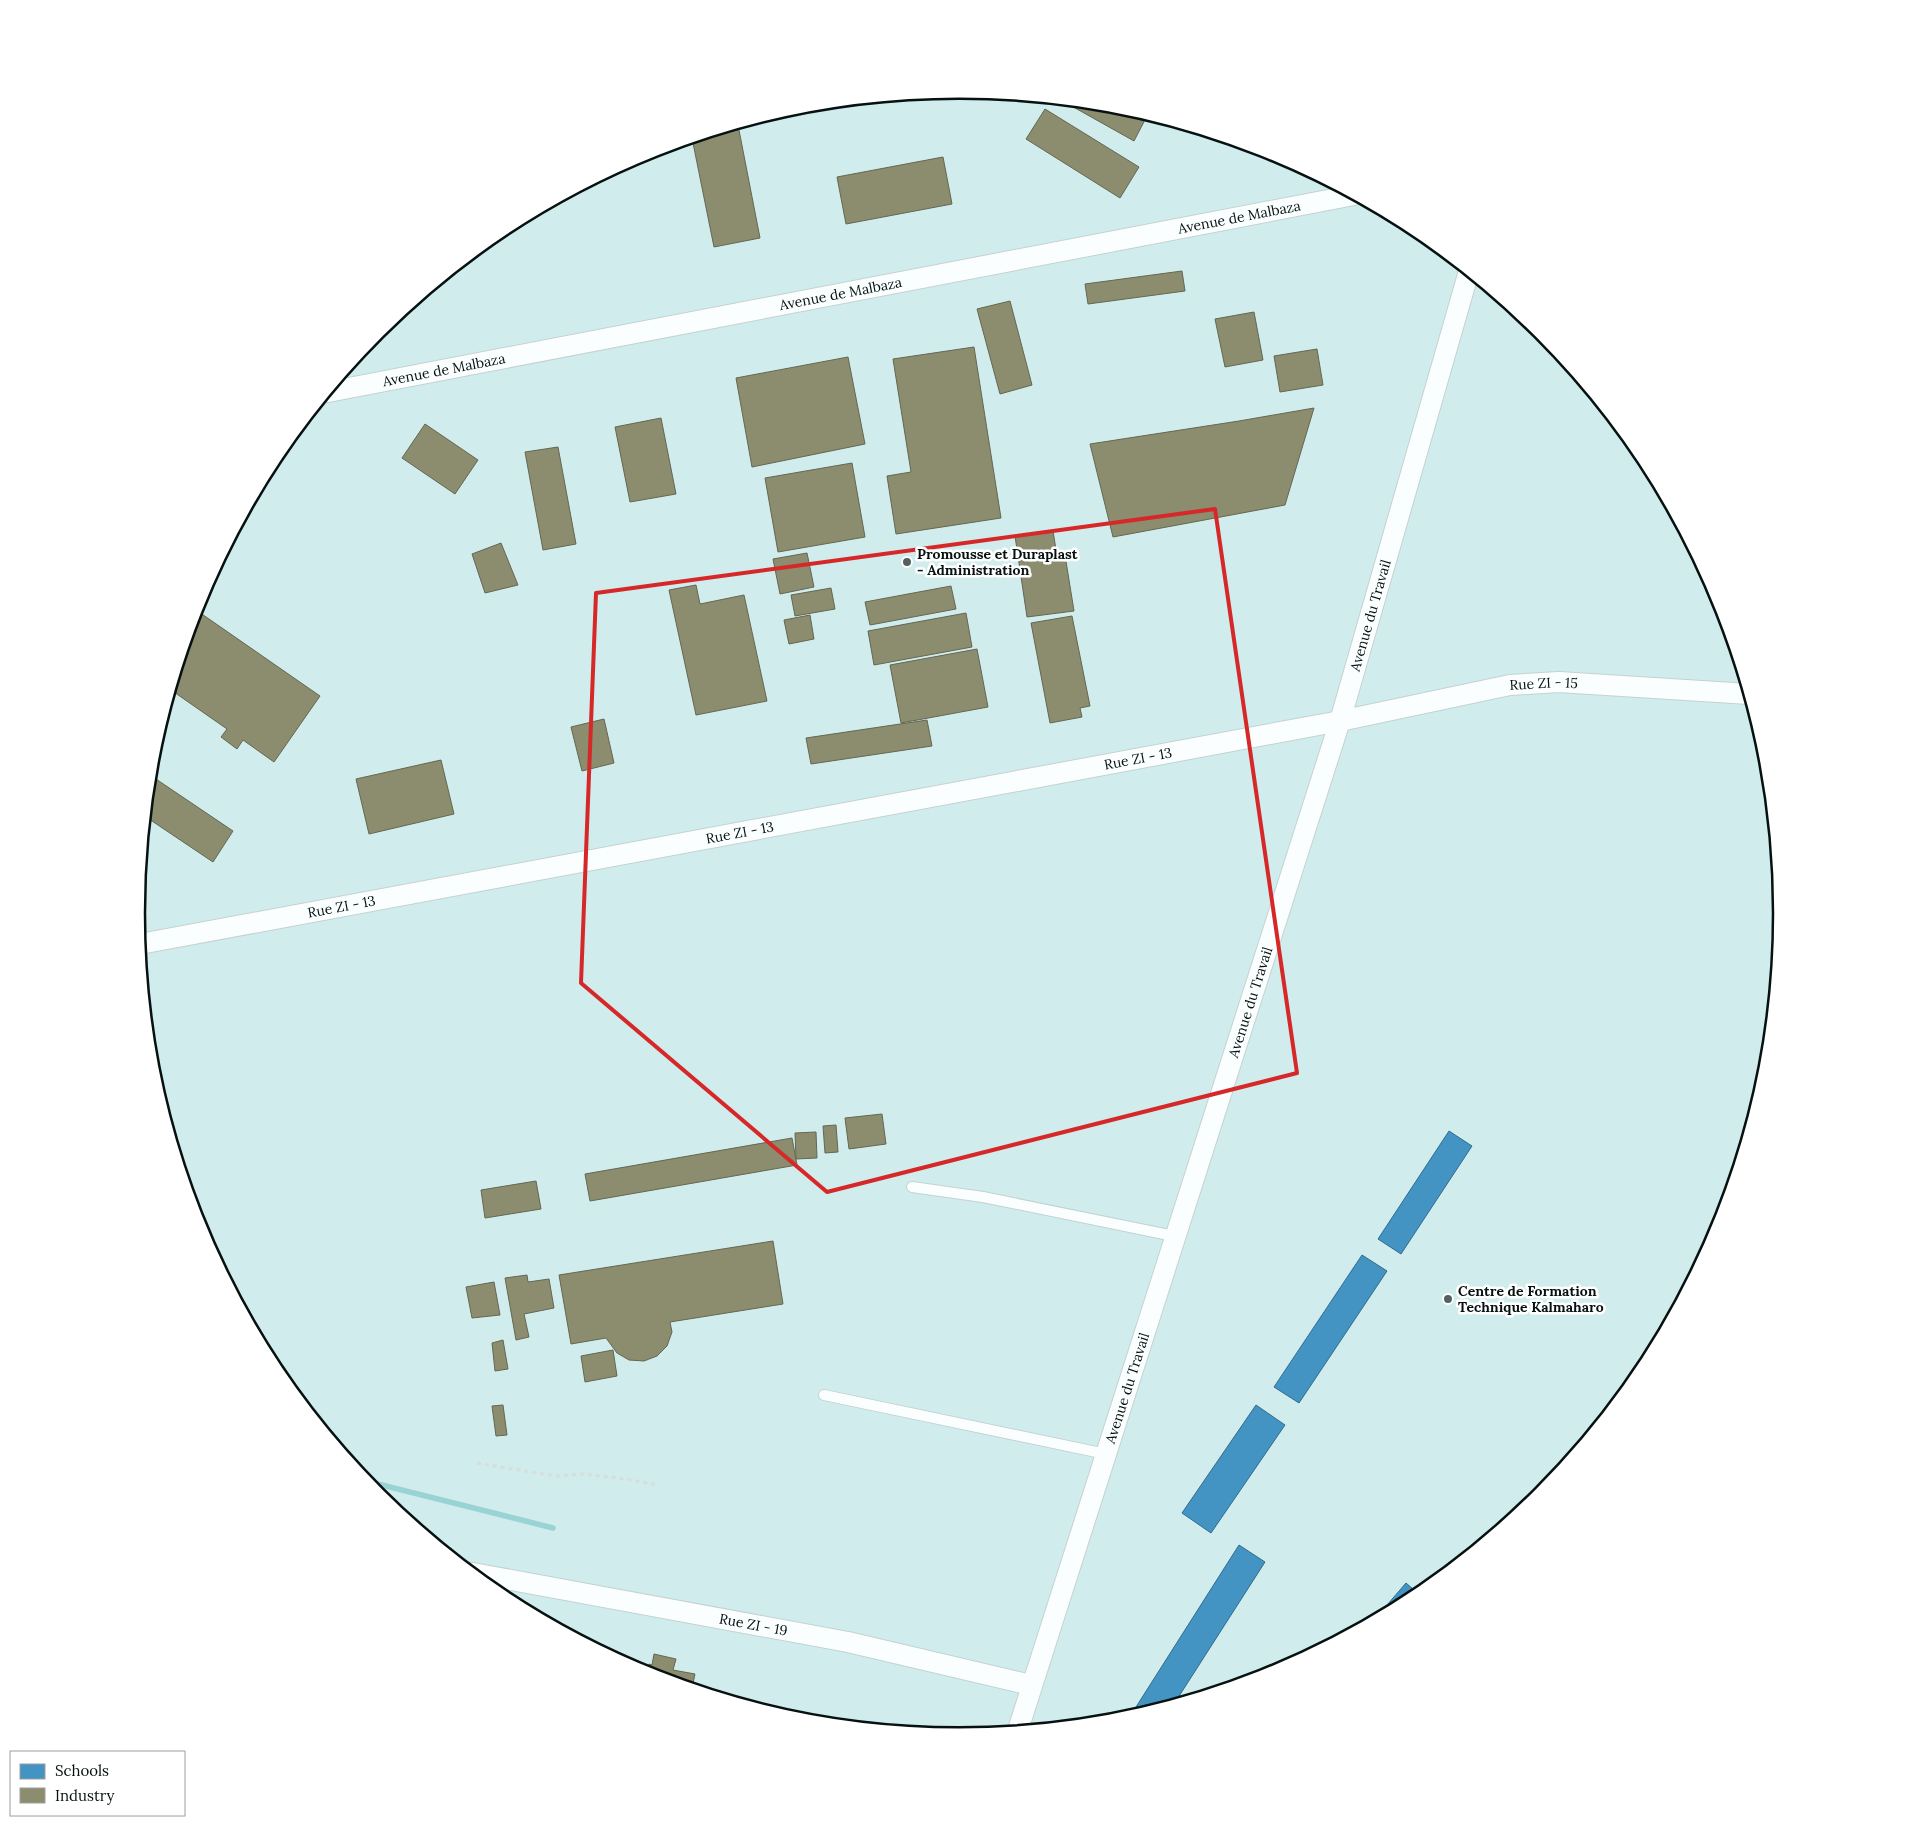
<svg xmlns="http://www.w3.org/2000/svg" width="1919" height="1826" viewBox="0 0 1919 1826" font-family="Lora,serif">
<rect width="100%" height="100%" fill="#e6f6f6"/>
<!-- built -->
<circle fill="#d0ecec" cx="959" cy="913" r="820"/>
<!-- schools -->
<g fill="#4393c3" stroke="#316c8e">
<path d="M 1449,1131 L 1472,1146 L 1401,1254 L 1378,1239 Z"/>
<path d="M 1362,1255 L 1387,1271 L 1299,1403 L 1274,1387 Z"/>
<path d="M 1256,1405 L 1285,1425 L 1211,1533 L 1182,1513 Z"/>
<path d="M 1239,1545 L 1265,1562 L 1174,1704 L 1129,1718 Z"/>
<path d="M 1406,1583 L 1420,1595 L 1393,1610 L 1387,1605 Z"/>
</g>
<!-- industry -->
<g fill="#8c8c6e" stroke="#646752">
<path d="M 1069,101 L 1120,106 L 1148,114 L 1134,141 L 1068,104 Z"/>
<path d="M 1045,109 L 1139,167 L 1120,198 L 1026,139 Z"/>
<path d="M 738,125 L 760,238 L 714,247 L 692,138 Z"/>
<path d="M 943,157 L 952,204 L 846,224 L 837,177 Z"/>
<path d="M 1182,271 L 1185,291 L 1088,304 L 1085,284 Z"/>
<path d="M 1010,301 L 1032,385 L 1000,394 L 977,309 Z"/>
<path d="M 1254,312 L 1263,360 L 1225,367 L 1215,319 Z"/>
<path d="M 974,347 L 1001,518 L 896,534 L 887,476 L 911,472 L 893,359 Z"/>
<path d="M 1317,349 L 1323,385 L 1280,392 L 1274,356 Z"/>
<path d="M 848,357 L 865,444 L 752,467 L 736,378 Z"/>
<path d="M 1314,408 L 1285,505 L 1113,537 L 1090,444 L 1239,421 Z"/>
<path d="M 661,418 L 676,494 L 630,502 L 615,427 Z"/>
<path d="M 425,424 L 478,460 L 455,494 L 402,458 Z"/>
<path d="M 558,447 L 576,544 L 543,550 L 525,452 Z"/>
<path d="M 852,463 L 865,537 L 778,552 L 765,478 Z"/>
<path d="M 1053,531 L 1057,556 L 1065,555 L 1074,611 L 1027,617 L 1015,536 Z"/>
<path d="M 501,543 L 518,585 L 485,593 L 472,554 Z"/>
<path d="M 807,553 L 814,587 L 780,594 L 773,559 Z"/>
<path d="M 696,585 L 700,604 L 744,595 L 767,701 L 696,715 L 669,590 Z"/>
<path d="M 951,586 L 956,609 L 870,625 L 865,602 Z"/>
<path d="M 831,588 L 835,609 L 795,616 L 791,595 Z"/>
<path d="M 196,610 L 320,696 L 274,762 L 243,740 L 237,749 L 221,737 L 227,729 L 171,690 Z"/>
<path d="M 966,613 L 972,647 L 874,665 L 868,631 Z"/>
<path d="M 810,615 L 814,639 L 789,644 L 784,620 Z"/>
<path d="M 1072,616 L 1090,706 L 1080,708 L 1082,717 L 1050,723 L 1031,623 Z"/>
<path d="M 977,649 L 988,707 L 901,723 L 890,665 Z"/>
<path d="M 604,719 L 614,763 L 582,771 L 571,727 Z"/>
<path d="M 927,720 L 932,746 L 811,764 L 806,738 Z"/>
<path d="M 441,760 L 454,814 L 369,834 L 356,779 Z"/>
<path d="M 150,775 L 233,831 L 213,862 L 146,817 Z"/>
<path d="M 882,1114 L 886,1144 L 849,1149 L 845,1118 Z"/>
<path d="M 836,1125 L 838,1152 L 825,1153 L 823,1126 Z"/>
<path d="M 816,1132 L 817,1158 L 796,1159 L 795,1133 Z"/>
<path d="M 792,1138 L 797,1165 L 590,1201 L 585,1174 Z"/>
<path d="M 536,1181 L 541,1209 L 485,1218 L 481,1190 Z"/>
<path d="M 773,1241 L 783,1304 L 670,1322 L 672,1332 L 667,1346 L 657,1356 L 644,1361 L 629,1360 L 617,1353 L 606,1338 L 571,1344 L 559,1275 Z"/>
<path d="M 527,1275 L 528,1282 L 549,1279 L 554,1308 L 524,1314 L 529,1337 L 516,1340 L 505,1278 Z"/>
<path d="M 494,1282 L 500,1315 L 472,1318 L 466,1287 Z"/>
<path d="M 503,1340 L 508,1369 L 495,1371 L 492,1343 Z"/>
<path d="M 613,1350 L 617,1376 L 585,1382 L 581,1356 Z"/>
<path d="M 503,1405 L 507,1435 L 496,1436 L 492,1406 Z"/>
<path d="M 654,1654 L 676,1659 L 673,1670 L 695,1674 L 692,1688 L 647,1674 L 649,1664 L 652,1665 Z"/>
</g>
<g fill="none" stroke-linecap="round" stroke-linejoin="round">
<!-- stream -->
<path stroke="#9ad3d4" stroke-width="5.5" d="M 366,1481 L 553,1528"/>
<defs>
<g id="lane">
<path d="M 912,1187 L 983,1197 L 1174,1236"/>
<path d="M 824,1395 L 1106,1454"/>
</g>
<g id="street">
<path id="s1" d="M 328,392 L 1354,195"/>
<path id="s2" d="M 140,944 L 1340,721 L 1510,685 L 1559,682 L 1749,694"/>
<path id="s3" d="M 473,1573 L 848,1642 L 1031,1685"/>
<path id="s4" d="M 1018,1730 L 1340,721 L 1469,271"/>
</g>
</defs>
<!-- lane casing -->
<use href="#lane" stroke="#c5d2d2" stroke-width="12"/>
<!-- street casing -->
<use href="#street" stroke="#c5d2d2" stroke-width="22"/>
<!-- path -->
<path stroke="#d8dddd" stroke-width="3" stroke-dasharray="4 4" stroke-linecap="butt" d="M 477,1463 L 556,1476 L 584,1474 L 626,1479 L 658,1485"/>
<!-- lane -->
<use href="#lane" stroke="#fbfefe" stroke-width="10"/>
<!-- street -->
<use href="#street" stroke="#fbfefe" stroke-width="20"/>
</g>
<!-- marked area -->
<path fill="none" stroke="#d62828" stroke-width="4" stroke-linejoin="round" d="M 1215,509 L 1297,1073 L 827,1192 L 581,983 L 596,593 Z"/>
<!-- markers -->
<g fill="#556161" stroke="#fff" stroke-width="2">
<circle cx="907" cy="562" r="5"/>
<circle cx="1448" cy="1299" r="5"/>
</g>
<g text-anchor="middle" stroke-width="5" stroke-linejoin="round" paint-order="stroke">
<!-- street labels -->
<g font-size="14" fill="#071111" stroke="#fff">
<text dy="5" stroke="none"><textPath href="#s1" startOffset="928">Avenue de Malbaza</textPath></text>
<text dy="5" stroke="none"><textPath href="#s1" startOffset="522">Avenue de Malbaza</textPath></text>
<text dy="5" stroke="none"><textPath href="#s1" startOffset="118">Avenue de Malbaza</textPath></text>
<text dy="5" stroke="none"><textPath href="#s4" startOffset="1169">Avenue du Travail</textPath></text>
<text dy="5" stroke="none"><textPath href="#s2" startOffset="1428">Rue ZI - 15</textPath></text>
<text dy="5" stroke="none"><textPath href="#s2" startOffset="1015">Rue ZI - 13</textPath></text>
<text dy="5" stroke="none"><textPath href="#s2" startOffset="610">Rue ZI - 13</textPath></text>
<text dy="5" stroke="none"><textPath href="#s2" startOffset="205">Rue ZI - 13</textPath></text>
<text dy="5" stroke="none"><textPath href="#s4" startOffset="764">Avenue du Travail</textPath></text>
<text dy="5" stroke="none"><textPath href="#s4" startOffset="359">Avenue du Travail</textPath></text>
<text dy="5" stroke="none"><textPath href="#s3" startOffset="285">Rue ZI - 19</textPath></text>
</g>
<!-- poi labels -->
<g font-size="14" font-weight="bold" fill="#071111" stroke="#fff" text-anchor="start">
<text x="917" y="559">Promousse et Duraplast<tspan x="917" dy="16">- Administration</tspan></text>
<text x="1458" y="1296">Centre de Formation<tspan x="1458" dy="16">Technique Kalmaharo</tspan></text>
</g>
</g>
<!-- crop -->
<path d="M0 0H1919V1826H0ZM145 913a814 814 0 1 1 1628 0a814 814 0 1 1-1628 0Z" fill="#fff" fill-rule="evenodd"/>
<path fill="none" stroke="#071111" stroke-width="2.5" d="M145 913a814 814 0 1 1 1628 0a814 814 0 1 1-1628 0Z"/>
<!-- legend -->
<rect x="10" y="1751" width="175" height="65" fill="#ffffff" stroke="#9ca0a0"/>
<rect x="20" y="1764" width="25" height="15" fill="#4393c3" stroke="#9ca0a0"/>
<text x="55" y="1776" font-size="15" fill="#071111">Schools</text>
<rect x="20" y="1788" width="25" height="15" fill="#8c8c6e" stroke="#9ca0a0"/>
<text x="55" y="1801" font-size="15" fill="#071111">Industry</text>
</svg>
